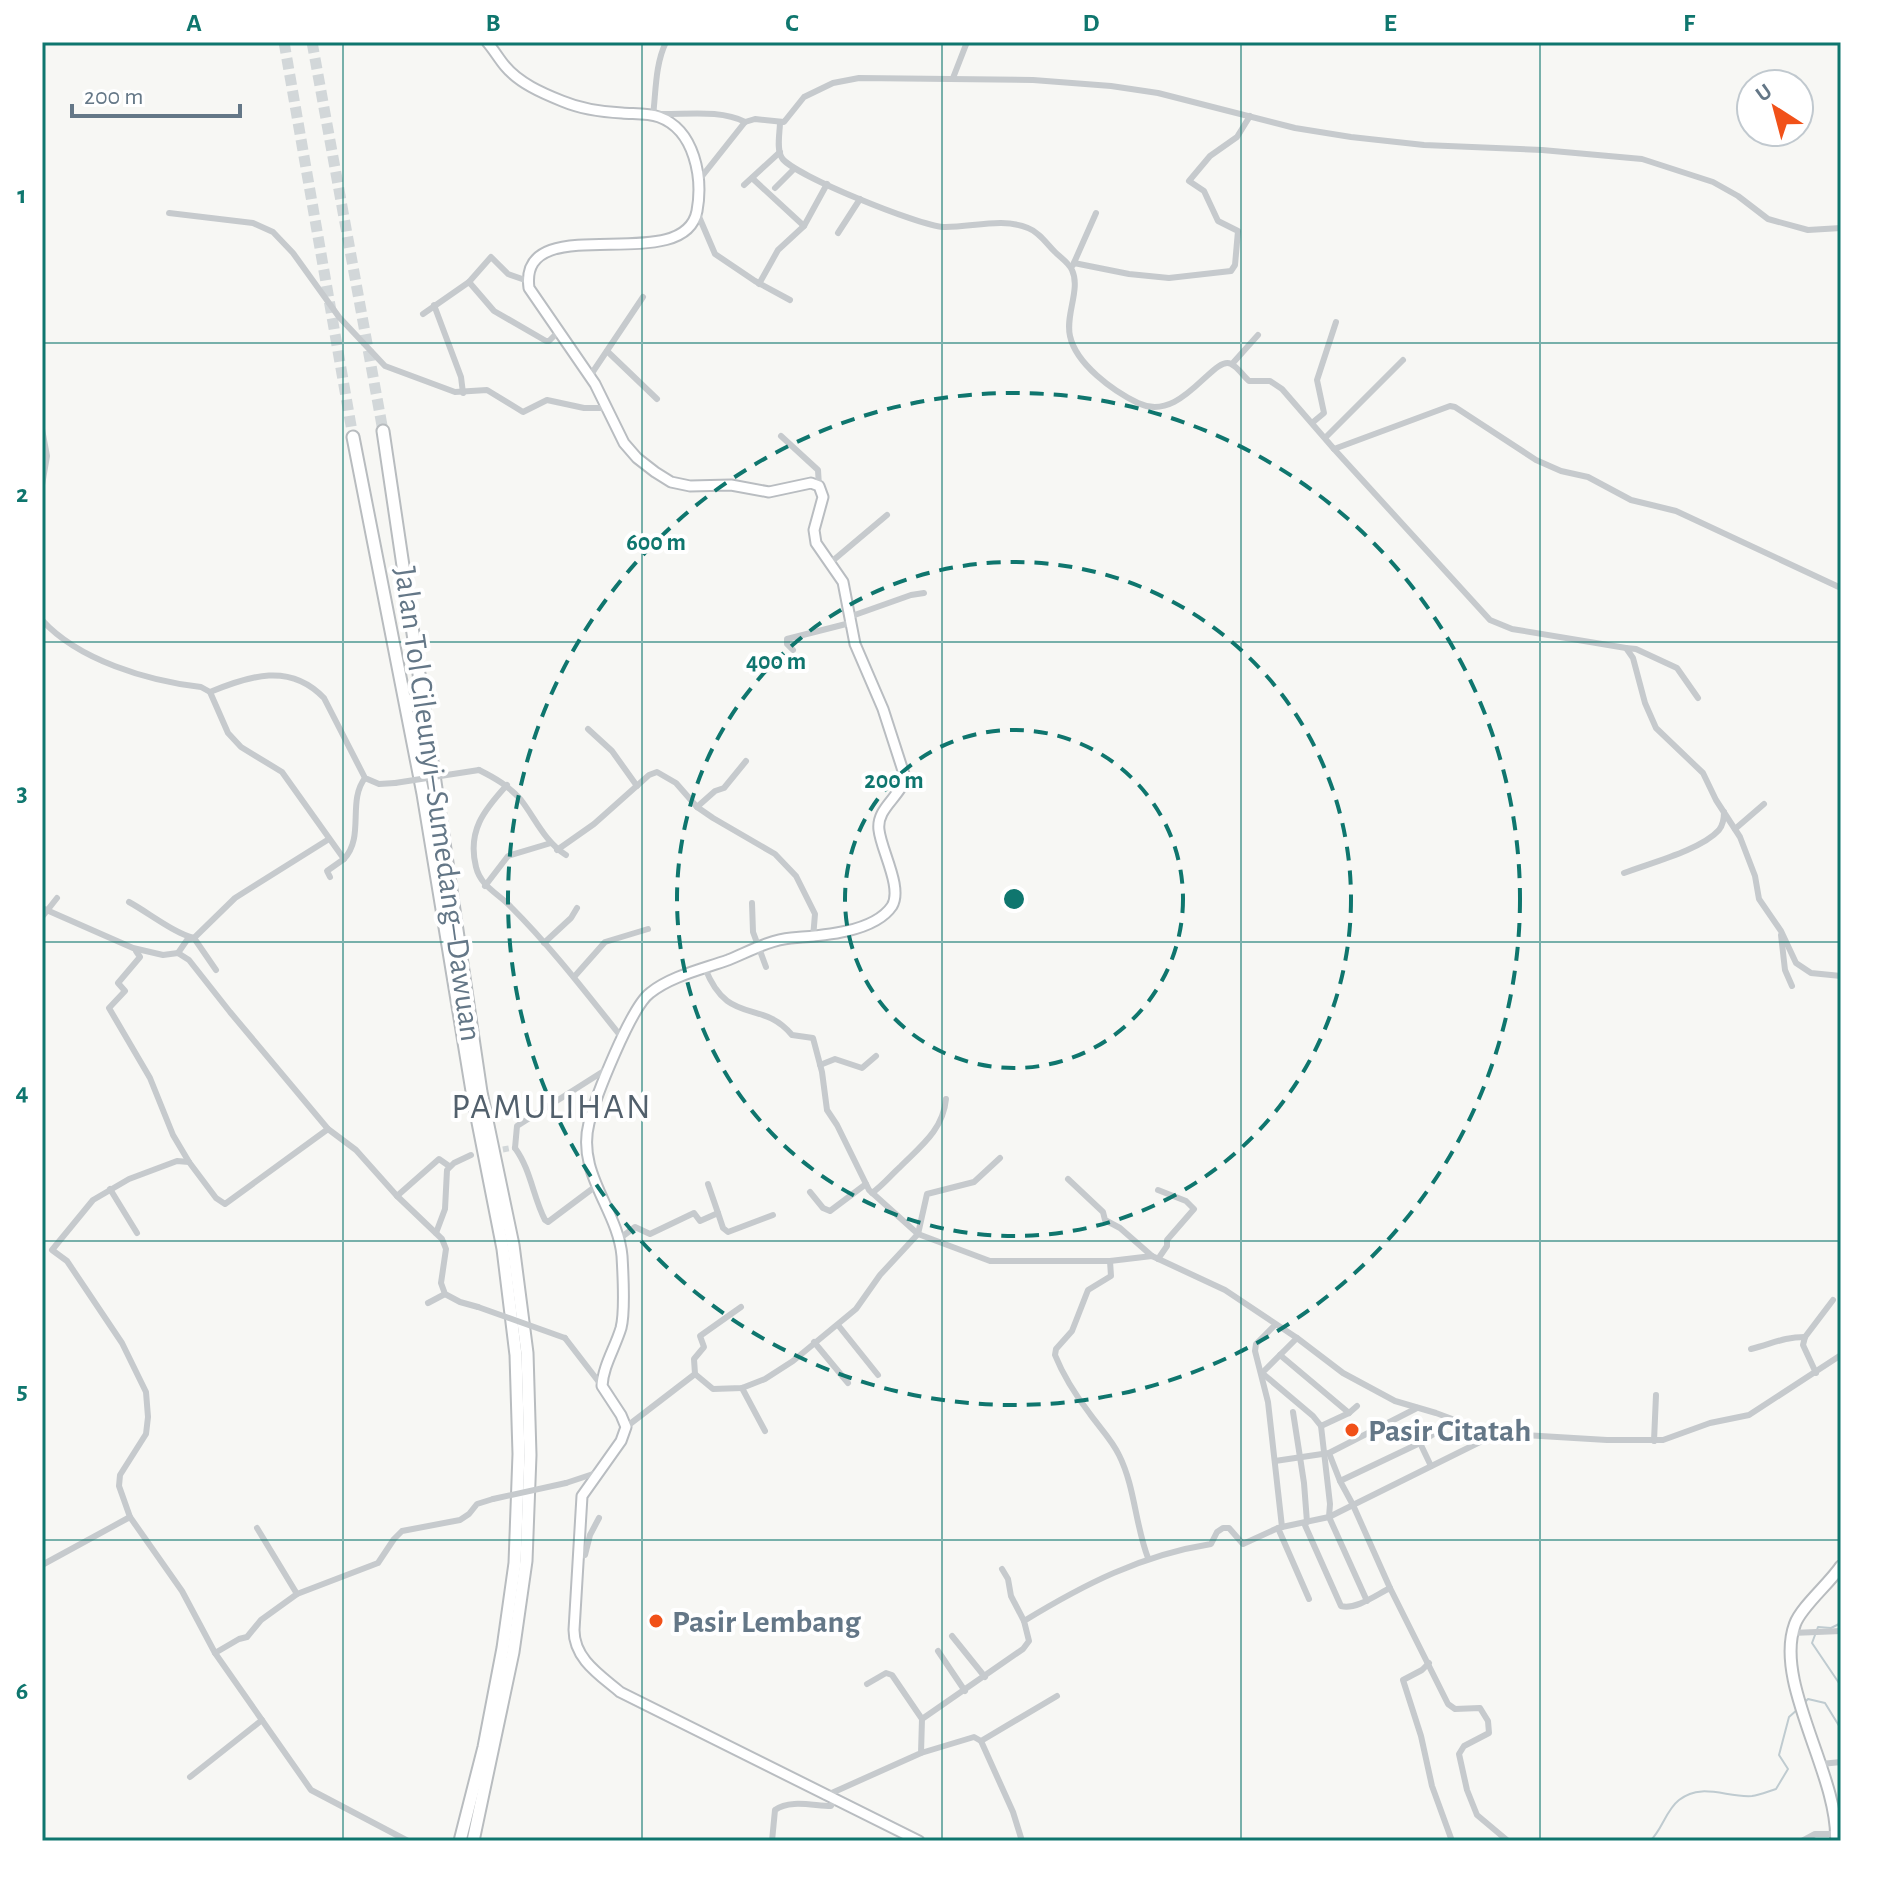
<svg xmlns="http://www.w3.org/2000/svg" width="1883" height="1883" viewBox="0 0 1883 1883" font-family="'Alegreya Sans',sans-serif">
<rect width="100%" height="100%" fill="#f7f7f4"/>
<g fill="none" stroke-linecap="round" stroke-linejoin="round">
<!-- stream -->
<g stroke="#bfcbd0" stroke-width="2">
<path d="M 1841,1623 L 1831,1628 L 1818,1627 L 1812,1643 L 1841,1686"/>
<path d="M 1805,1702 L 1808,1699 L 1825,1703 L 1841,1729"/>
<path d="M 1650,1841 C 1662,1830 1666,1810 1679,1800 C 1702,1782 1727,1798 1752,1796 C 1760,1795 1769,1791 1776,1789 L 1788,1769 L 1779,1755 L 1789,1717 L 1798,1709"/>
</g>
<!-- minor-tunnel -->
<path stroke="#d2d7d9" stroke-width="6" stroke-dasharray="6 3" stroke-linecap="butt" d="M 494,1151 L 511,1148"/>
<!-- motorway-tunnel -->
<g stroke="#d2d7d9" stroke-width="11" stroke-dasharray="11 5.5" stroke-linecap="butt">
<path d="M 284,42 L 353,437"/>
<path d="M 312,42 L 383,431"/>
</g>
<defs>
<path id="primary" d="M 487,42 C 494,50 499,59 505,66 C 519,83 542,93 562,101 C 581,109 602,112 622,113 C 634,114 648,113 659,117 C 695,130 703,178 697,211 C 684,279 518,206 529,288 L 595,384 L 624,443 L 637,458 L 655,472 L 671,482 L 690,486 L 731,485 L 769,492 L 811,483 L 819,486 L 823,497 L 814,530 L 816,543 L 843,582 L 855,644 L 883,709 L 905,777 C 901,797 876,808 879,830 C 881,850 903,888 892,906 C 874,933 819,936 791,938 C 769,940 748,952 728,960 C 703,969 671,976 650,993 C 631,1007 595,1098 589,1123 C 576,1173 618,1210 622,1256 C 623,1273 625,1313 621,1328 C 615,1348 603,1366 602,1386 L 621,1415 L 626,1427 L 621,1441 L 582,1496 L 574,1630 C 574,1659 600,1675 620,1692 L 919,1841"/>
<path id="trunk" d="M 1836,1841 C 1839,1775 1773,1683 1795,1624 C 1801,1607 1829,1584 1841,1566"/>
<g id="motorway">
<path d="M 383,431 L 481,1092 L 513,1245 L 527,1353 L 530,1455 L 526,1561 L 513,1652 L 473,1841"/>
<path d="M 353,437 L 423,794 L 473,1097 L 503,1249 L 516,1355 L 519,1454 L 515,1563 L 503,1648 L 484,1747 L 460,1841"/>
</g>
</defs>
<!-- primary casing -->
<use href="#primary" stroke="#b9bdc1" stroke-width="13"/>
<!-- trunk casing -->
<use href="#trunk" stroke="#b8bcbf" stroke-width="14"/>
<!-- motorway casing -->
<use href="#motorway" stroke="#b8bcbf" stroke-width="15"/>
<!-- minor -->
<g stroke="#c6cacd" stroke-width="6">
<path d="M 953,78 L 967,42"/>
<path d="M 657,114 C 685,115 720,109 745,122"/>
<path d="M 653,116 C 656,91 655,65 666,42"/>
<path d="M 780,122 C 780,132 776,150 782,158 C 793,175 920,226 943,227 C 970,228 1002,217 1028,228 C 1039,232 1047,244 1055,252 C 1060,257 1069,263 1072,270 C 1081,289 1065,315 1070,336 C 1076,364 1113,391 1138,403 C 1182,424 1213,354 1231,364 C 1238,367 1243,376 1249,381 L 1270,381 L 1282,389 L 1334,449 L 1450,406 L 1455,407 L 1536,460 L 1561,471 L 1588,477 L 1631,500 L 1676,511 L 1841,588"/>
<path d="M 752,178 L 804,226"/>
<path d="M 699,180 L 745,122 L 755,119 L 784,122 L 804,97 L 833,83 L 859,78 L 1033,80 L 1111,86 L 1158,93 L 1295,128 L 1351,137 L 1424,145 L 1542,150 L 1642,159 L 1713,182 L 1738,196 L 1768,219 L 1808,230 L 1841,228"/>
<path d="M 744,185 L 780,152"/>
<path d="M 775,188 L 793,170"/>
<path d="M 697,212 L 715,254 L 755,281 L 790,300"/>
<path d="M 169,213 L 253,223 L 273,232 L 293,253 L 339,317 L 385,366 L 455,392 L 487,390 L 523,412 L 547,400 L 584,408 L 607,408"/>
<path d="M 838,233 L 860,199"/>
<path d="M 1074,263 L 1129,274 L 1169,278 L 1231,271 L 1235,265 L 1238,231 L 1218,221 L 1204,191 L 1189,181 L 1210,156 L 1237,137 L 1250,116"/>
<path d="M 1073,265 L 1096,213"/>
<path d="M 469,282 L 491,257 L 508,274 L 528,281"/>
<path d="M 759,284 L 778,250 L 804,226 L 827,184"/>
<path d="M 434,305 L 461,377 L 463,393"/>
<path d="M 423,314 L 469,282 L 494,311 L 546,341 L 549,341 L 558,332"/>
<path d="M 607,351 L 657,399"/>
<path d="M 1232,364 L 1258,335"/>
<path d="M 590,376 L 643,297"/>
<path d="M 1312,423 L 1324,413 L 1317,380 L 1336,322"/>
<path d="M 42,429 L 47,456 L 42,485"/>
<path d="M 781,436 L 818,470 L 819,486"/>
<path d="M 1326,437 L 1403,360"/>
<path d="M 1334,449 L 1490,620 L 1512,629 L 1626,648 L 1633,658 L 1645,703 L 1656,728 L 1703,773 L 1716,800 L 1740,837 L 1755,876 L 1759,899 L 1781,931 L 1796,963 L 1811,973 L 1841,976"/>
<path d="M 830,563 L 887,515"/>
<path d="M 849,617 L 911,595 L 924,593"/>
<path d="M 42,620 C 78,660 148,681 201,687 L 210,692 C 249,676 290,662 324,698 L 365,778 L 379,784 L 395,783"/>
<path d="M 1626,648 L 1636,649 L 1677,668 L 1698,698"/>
<path d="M 793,650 L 787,644 L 787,639 L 850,623"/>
<path d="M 210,692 L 228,733 L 241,747 L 282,772 L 344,859 C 365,837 347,801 365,778"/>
<path d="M 588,729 L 612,751 L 637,786"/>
<path d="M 479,770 C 495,778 509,786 521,800 C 535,818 545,842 566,855"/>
<path d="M 507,785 C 484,810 467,831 476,867 C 481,887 498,893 511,907 C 552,948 587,994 623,1039"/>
<path d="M 697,807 L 715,791 L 724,788 L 746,761"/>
<path d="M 1735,829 L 1764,804"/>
<path d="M 557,850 L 594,824 L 649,775 L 657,772 L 676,783 L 697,807 L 713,818 L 775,854 L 796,876 L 815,914 L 813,938"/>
<path d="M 1624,873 C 1650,863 1701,850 1719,830 C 1723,825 1724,819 1724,812"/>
<path d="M 330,877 L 327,871 L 344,859"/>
<path d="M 485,886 L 508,856 L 551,843"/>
<path d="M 129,902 C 149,913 174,933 194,938 L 216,970"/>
<path d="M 752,903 L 753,932 L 766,967"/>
<path d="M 42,908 L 133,948 L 163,955 L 178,953 L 189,960 L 230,1012 L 328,1129 L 356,1150 L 397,1196 L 442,1239 L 446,1249 L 441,1283 L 445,1294 L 460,1302 L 478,1307"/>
<path d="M 42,917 L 57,898"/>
<path d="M 1781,935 L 1785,970 L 1792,986"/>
<path d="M 544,943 L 571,918 L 577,908"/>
<path d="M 136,951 L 140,957 L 118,983 L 125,991 L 109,1008 L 150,1078 L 173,1135 L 189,1162"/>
<path d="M 178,953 L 187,940 L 194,938 L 235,898 L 329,839"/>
<path d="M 705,968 C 728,1027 761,998 792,1035 L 813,1038 L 822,1072 L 827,1110 L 837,1125 L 869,1190 L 918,1234 L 990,1261 L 1110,1261 L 1152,1256 L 1225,1290 L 1297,1338 L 1343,1373 L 1395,1401 L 1436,1413 L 1490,1433 L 1607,1440 L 1663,1440 L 1710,1423 L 1749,1415 L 1841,1355"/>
<path d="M 574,977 L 605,942 L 648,929"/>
<path d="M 820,1065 L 835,1059 L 862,1068 L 876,1056"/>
<path d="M 328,1129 L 225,1204 L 216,1198 L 189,1162 L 177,1161 L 129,1179 L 93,1200 L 52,1250 L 67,1261 L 122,1343 L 146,1392 L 148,1417 L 146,1434 L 120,1475 L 119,1486 L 130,1517 L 182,1591 L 215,1653 L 311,1790 L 408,1841"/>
<path d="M 515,1148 C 531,1170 533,1197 545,1220 L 548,1222 L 596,1186"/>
<path d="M 515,1148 L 517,1126 L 607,1069"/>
<path d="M 1068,1179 L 1103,1212 L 1105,1220 L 1120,1228 L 1152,1256"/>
<path d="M 708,1184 L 718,1213"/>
<path d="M 110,1189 L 137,1233"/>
<path d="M 810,1192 L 823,1208 L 830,1211 L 866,1184"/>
<path d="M 872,1193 C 883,1185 890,1176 900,1167 C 921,1146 943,1130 946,1099"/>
<path d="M 397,1196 L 439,1159 L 449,1166"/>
<path d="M 436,1233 L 445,1209 L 447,1170 L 454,1163 L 471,1155"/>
<path d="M 619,1239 L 635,1227 L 650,1234 L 694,1213 L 700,1221 L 718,1213 L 723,1228 L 728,1232 L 773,1215"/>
<path d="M 1158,1259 L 1167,1246 L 1167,1240 L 1194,1209 L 1186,1201 L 1158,1190"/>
<path d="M 1110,1261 L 1111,1276 L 1088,1290 L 1072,1331 L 1056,1349 L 1055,1355 C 1063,1375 1077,1397 1090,1414 C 1100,1428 1112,1440 1119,1455 C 1135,1487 1135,1524 1148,1558"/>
<path d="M 428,1303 L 445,1294"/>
<path d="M 838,1325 L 878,1375"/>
<path d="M 1275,1325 L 1256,1344 L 1255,1351 L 1268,1402 L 1282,1527 L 1278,1528 L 1309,1599"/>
<path d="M 565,1338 L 602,1386"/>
<path d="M 1297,1338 L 1262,1373 L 1313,1416 L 1321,1426 L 1349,1413 L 1357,1406"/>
<path d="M 814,1342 L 848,1383"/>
<path d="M 1751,1349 C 1772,1344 1783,1337 1805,1337"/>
<path d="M 1280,1355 L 1349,1413"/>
<path d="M 1816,1373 L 1803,1345 L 1805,1337 L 1833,1300"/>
<path d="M 695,1374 L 694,1359 L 704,1347 L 700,1336 L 741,1307"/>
<path d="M 742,1388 L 765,1431"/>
<path d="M 1293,1412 L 1304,1483 L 1307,1522"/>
<path d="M 1456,1419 L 1420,1443 L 1340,1481 L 1353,1505 L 1486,1439 L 1490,1433"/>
<path d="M 626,1427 L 695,1374 L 713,1389 L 742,1388 L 765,1379 L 793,1361 L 856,1309 L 880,1275 L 918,1234 L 927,1194 L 974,1182 L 1000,1158"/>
<path d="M 1654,1441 L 1656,1395"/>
<path d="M 1420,1443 L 1431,1466"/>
<path d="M 1329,1453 L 1340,1481"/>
<path d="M 1275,1461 L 1329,1453 L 1417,1408"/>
<path d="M 566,1483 L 596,1473"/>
<path d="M 1304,1523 L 1341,1606 C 1356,1610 1376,1595 1390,1588 L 1353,1505 L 1329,1517 L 1367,1601"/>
<path d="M 1282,1527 L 1329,1517 L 1330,1504 L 1321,1426"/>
<path d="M 257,1528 L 297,1594"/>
<path d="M 579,1556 L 585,1555 L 590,1535 L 599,1518"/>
<path d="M 42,1565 L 130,1517"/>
<path d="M 1002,1569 L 1008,1579 L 1011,1596 L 1024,1621"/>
<path d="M 1390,1588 L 1448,1704 L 1455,1709 L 1480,1708 L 1488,1721 L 1489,1733 L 1464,1746 L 1459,1754 L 1467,1790 L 1477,1815 L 1508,1841"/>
<path d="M 1792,1633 L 1841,1631"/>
<path d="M 952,1636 L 985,1677"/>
<path d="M 938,1651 L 965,1691"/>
<path d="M 215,1653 L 239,1639 L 247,1637 L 261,1620 L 297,1594 L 378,1563 L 394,1539 L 402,1531 L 460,1520 L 469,1514 L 477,1504 L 493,1499"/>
<path d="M 1429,1663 L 1422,1670 L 1403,1680 L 1421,1736 L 1432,1786 L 1452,1841"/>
<path d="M 867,1684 L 886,1673 L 892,1675 L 922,1719"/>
<path d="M 981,1741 L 1013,1812 L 1022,1841"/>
<path d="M 921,1753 L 974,1737 L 981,1741 L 1057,1696"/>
<path d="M 1821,1764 L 1841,1762"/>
<path d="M 190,1777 L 262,1720"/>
<path d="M 825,1796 L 921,1753 L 922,1719 L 1023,1649 L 1029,1641 L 1024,1621 C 1083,1585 1141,1555 1211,1544 L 1217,1532 L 1223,1528 L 1229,1528 L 1243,1544 L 1278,1528"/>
<path d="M 772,1841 L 775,1810 C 790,1799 814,1806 831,1806 L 834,1800"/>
<path d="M 1802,1841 L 1815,1834 L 1841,1834"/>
</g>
<!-- primary -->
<use href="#primary" stroke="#fff" stroke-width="9"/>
<!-- trunk -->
<use href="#trunk" stroke="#fff" stroke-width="10"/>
<!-- motorway -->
<use href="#motorway" stroke="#fff" stroke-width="11"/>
<!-- minor-bridge -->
<g stroke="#c6cacd" stroke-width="6">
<path d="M 395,783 L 479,770"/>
<path d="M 478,1307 L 565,1338"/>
<path d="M 493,1499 L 566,1483"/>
</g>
</g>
<!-- grid -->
<path fill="none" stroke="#0f766e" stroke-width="2" stroke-opacity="0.55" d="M 343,42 L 343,1841M 642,42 L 642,1841M 942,42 L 942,1841M 1241,42 L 1241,1841M 1540,42 L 1540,1841M 42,343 L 1841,343M 42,642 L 1841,642M 42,942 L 1841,942M 42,1241 L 1841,1241M 42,1540 L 1841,1540"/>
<!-- distance rings -->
<g fill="none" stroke="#0f766e" stroke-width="4" stroke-dasharray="14 10">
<circle cx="1014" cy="899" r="169"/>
<circle cx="1014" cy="899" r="337"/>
<circle cx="1014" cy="899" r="506"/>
</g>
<!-- markers -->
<g fill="#f15119" stroke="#fff" stroke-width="3">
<circle cx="1352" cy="1430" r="8"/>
<circle cx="656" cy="1621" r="8"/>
</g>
<g text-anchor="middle" stroke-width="8" stroke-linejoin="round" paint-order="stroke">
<!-- street labels -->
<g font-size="32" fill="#647787" stroke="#fff">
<text transform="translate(439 804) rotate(82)" y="11">Jalan Tol Cileunyi–Sumedang–Dawuan</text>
</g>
<!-- poi labels -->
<g font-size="32" font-weight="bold" fill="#647787" stroke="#fff" text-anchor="start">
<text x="1368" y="1441">Pasir Citatah</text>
<text x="672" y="1632">Pasir Lembang</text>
</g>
<!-- quarter labels -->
<g font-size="36" letter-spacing="2" fill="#52606c" stroke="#fff">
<text x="552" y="1118">PAMULIHAN</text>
</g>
</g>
<circle cx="1014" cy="899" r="12" fill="#0f766e" stroke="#fff" stroke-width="4"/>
<g font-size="24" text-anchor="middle" font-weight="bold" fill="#0f766e" stroke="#fff" stroke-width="8" stroke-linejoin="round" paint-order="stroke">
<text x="656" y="550">600 m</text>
<text x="776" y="669">400 m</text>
<text x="894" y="788">200 m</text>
</g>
<!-- border -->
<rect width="1883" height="1883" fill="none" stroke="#ffffff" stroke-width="88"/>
<!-- north arrow -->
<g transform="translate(1775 108) rotate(324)"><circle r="38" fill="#ffffff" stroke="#c1c9cf" stroke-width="2"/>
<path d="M0-6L14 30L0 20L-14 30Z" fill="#f15119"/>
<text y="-12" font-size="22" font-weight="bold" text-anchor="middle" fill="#647787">U</text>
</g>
<!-- scale -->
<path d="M72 104v12h168v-12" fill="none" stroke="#647787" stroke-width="4"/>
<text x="84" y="104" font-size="24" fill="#647787" stroke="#ffffff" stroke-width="6" paint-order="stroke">200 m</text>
<rect x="44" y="44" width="1795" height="1795" fill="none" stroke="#0f766e" stroke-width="3"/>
<g font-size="26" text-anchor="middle" font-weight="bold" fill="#0f766e">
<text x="194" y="31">A</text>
<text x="493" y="31">B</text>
<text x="792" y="31">C</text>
<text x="1091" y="31">D</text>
<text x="1390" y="31">E</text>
<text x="1689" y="31">F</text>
<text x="22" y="203">1</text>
<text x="22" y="502">2</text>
<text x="22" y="801">3</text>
<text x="22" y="1100">4</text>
<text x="22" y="1399">5</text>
<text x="22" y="1699">6</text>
</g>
</svg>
